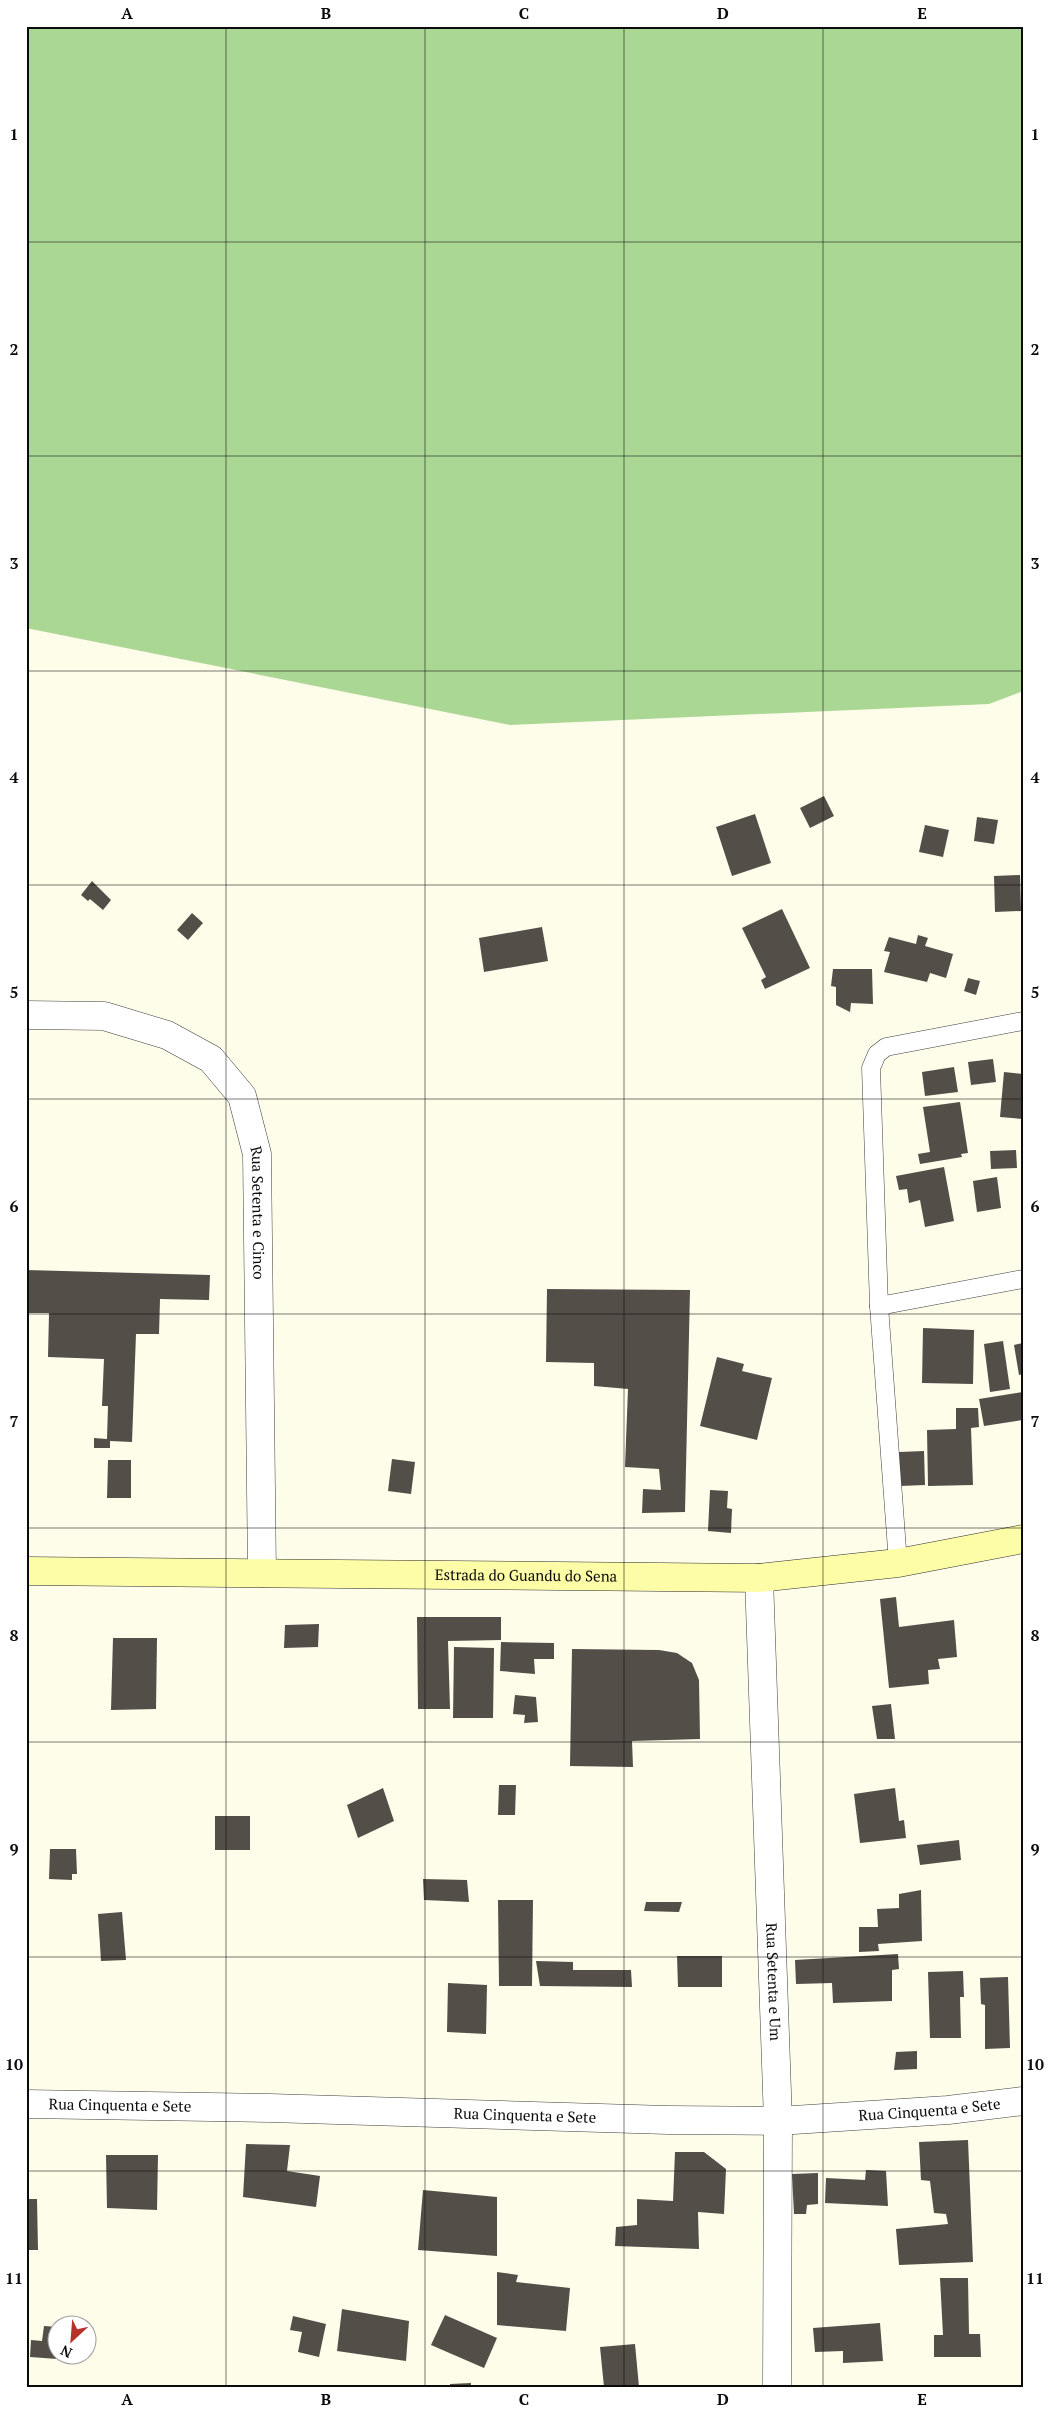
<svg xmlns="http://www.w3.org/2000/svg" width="1049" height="2413" viewBox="0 0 1049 2413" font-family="'PT Serif',serif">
<rect width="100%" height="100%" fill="#fefdea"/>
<!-- forest -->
<path fill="#abd795" d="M 26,26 L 1023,26 L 1023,691 L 989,704 L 510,725 L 26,628 Z"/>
<!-- building -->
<g fill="#534e48">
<path d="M 824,796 L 834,816 L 810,828 L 800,808 Z"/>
<path d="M 755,814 L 771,863 L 732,876 L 716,827 Z"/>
<path d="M 977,817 L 998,820 L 994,844 L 974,841 Z"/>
<path d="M 925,825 L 949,830 L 943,857 L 919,852 Z"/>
<path d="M 1020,875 L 1021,911 L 995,912 L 994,876 Z"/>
<path d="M 92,881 L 111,900 L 103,910 L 90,899 L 88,901 L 81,895 Z"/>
<path d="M 782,909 L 810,968 L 765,989 L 761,980 L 766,977 L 742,928 Z"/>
<path d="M 192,913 L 203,923 L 188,940 L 177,930 Z"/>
<path d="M 542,927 L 548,961 L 484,972 L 479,938 Z"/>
<path d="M 918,935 L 928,938 L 925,946 L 953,954 L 946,978 L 930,973 L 927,982 L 884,972 L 890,952 L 884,951 L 889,937 L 916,944 Z"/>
<path d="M 833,969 L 872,969 L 873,1004 L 851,1003 L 850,1012 L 836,1005 L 836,987 L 831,986 Z"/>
<path d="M 968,978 L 980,981 L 976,995 L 964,991 Z"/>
<path d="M 993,1059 L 996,1082 L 971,1085 L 968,1062 Z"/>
<path d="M 954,1067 L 958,1092 L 925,1096 L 922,1072 Z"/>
<path d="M 1004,1072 L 1023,1074 L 1023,1119 L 1000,1117 Z"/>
<path d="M 960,1102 L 968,1153 L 961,1154 L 962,1157 L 920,1164 L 918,1154 L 930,1152 L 923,1107 Z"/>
<path d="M 1016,1150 L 1017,1168 L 991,1169 L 990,1151 Z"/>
<path d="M 944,1167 L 954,1221 L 925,1227 L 920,1200 L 909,1203 L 907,1189 L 899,1190 L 896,1176 Z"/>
<path d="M 997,1177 L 1001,1208 L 977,1212 L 973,1181 Z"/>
<path d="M 26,1270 L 210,1275 L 209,1300 L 160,1299 L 159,1334 L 136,1334 L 132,1442 L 110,1441 L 110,1448 L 94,1448 L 94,1438 L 107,1439 L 108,1406 L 102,1406 L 104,1359 L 48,1357 L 49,1313 L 26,1313 Z"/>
<path d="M 547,1289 L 690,1290 L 685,1512 L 642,1513 L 643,1489 L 661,1490 L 659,1469 L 625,1467 L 628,1389 L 594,1386 L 594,1363 L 546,1362 Z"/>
<path d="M 923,1328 L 974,1330 L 973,1384 L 922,1383 Z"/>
<path d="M 1003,1341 L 1010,1389 L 990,1392 L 984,1344 Z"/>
<path d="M 1023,1343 L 1023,1374 L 1019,1375 L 1014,1345 Z"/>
<path d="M 717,1357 L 744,1364 L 742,1371 L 772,1378 L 757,1440 L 700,1426 Z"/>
<path d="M 1023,1392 L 1023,1420 L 984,1426 L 979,1399 Z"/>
<path d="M 956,1408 L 978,1408 L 979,1427 L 971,1428 L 973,1485 L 928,1486 L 927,1430 L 956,1429 Z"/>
<path d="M 924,1451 L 925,1485 L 900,1486 L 899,1452 Z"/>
<path d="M 392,1459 L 415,1462 L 411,1494 L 388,1491 Z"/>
<path d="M 108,1460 L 131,1460 L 131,1498 L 107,1498 Z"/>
<path d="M 710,1490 L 728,1491 L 727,1508 L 732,1509 L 731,1533 L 708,1531 Z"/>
<path d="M 896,1597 L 899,1627 L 954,1620 L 957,1657 L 938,1659 L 940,1669 L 928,1670 L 929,1684 L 889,1688 L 880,1599 Z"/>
<path d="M 417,1617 L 501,1617 L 501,1640 L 448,1641 L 450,1709 L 418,1709 Z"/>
<path d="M 319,1624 L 318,1647 L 284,1648 L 285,1625 Z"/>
<path d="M 113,1638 L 157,1638 L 156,1709 L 111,1710 Z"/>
<path d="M 501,1642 L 554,1643 L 554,1659 L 534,1659 L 535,1674 L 500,1671 Z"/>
<path d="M 454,1647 L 494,1648 L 493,1718 L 453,1718 Z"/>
<path d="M 572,1649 L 659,1650 L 677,1653 L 692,1663 L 699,1680 L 700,1739 L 632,1741 L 633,1767 L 570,1766 Z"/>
<path d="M 515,1695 L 536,1697 L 538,1722 L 524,1723 L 525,1715 L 513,1714 Z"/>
<path d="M 891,1704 L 895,1739 L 877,1739 L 872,1706 Z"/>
<path d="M 499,1785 L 516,1785 L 515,1815 L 498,1815 Z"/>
<path d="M 383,1788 L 394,1821 L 358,1838 L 347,1805 Z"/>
<path d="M 895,1788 L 899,1821 L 904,1820 L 906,1838 L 860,1843 L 854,1794 Z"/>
<rect x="215" y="1816" width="35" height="34"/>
<path d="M 959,1840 L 961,1860 L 920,1865 L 917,1845 Z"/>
<path d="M 50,1849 L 76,1849 L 77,1874 L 72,1874 L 72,1880 L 49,1879 Z"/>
<path d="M 423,1879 L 467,1880 L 469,1902 L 424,1900 Z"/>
<path d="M 921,1890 L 922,1941 L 878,1944 L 879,1951 L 859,1952 L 859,1927 L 878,1927 L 877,1909 L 899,1908 L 899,1894 Z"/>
<path d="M 498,1900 L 533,1900 L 532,1986 L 499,1986 Z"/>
<path d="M 646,1902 L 682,1902 L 679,1912 L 644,1911 Z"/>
<path d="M 122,1912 L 126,1960 L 101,1961 L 98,1914 Z"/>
<path d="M 898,1954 L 899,1969 L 892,1970 L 892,2001 L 833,2003 L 832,1983 L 796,1984 L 795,1960 Z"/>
<path d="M 677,1956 L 722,1956 L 722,1987 L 678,1987 Z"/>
<path d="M 536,1961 L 573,1962 L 573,1970 L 631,1970 L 632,1987 L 540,1986 Z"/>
<path d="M 963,1971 L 964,1997 L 960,1997 L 961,2038 L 930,2038 L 928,1972 Z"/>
<path d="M 1008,1977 L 1010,2048 L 985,2049 L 985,2005 L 981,2004 L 980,1978 Z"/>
<path d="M 448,1983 L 487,1985 L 486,2034 L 447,2032 Z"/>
<path d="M 917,2051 L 917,2069 L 894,2070 L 896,2052 Z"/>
<path d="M 968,2140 L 973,2262 L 899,2265 L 896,2229 L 948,2224 L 946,2214 L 934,2213 L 930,2181 L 921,2180 L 919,2142 Z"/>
<path d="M 246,2144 L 290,2145 L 287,2171 L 320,2176 L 316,2207 L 243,2197 Z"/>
<path d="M 675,2152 L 704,2152 L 726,2169 L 724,2214 L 698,2212 L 699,2249 L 615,2246 L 616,2227 L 637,2225 L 637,2199 L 673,2201 Z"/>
<path d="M 106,2155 L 158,2155 L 157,2210 L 107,2208 Z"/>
<path d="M 866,2170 L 886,2171 L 888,2206 L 825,2203 L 826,2178 L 865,2180 Z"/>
<path d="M 818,2173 L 818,2204 L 807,2205 L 806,2214 L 794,2214 L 792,2174 Z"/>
<path d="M 423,2190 L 497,2197 L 497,2256 L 418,2250 Z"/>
<path d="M 26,2199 L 37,2199 L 38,2250 L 26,2250 Z"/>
<path d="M 497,2272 L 518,2275 L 516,2282 L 570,2288 L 566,2331 L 497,2325 Z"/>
<path d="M 940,2278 L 968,2278 L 969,2334 L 980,2334 L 981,2357 L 934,2357 L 934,2335 L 943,2335 Z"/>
<path d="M 342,2309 L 409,2321 L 406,2361 L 337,2351 Z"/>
<path d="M 445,2315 L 497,2338 L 484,2368 L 431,2345 Z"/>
<path d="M 293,2316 L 326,2324 L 319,2357 L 298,2352 L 302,2332 L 290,2330 Z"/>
<path d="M 880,2323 L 883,2361 L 843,2363 L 843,2351 L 815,2352 L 813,2328 Z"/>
<path d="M 44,2326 L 58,2327 L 58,2356 L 71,2356 L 71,2360 L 30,2357 L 31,2340 L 42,2341 Z"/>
<path d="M 635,2344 L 639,2387 L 604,2387 L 600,2347 Z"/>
<path d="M 471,2383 L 471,2387 L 450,2387 L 450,2384 Z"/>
</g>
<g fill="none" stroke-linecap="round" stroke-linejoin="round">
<defs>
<g id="service">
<path d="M 879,1306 L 1023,1279"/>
<path d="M 898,1563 L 879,1306 L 871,1068 L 877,1054 L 886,1047 L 1023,1021"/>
</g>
<g id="minor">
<path id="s1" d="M 26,1015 L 104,1016 L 167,1035 L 211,1059 L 242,1096 L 257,1154 L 262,1573"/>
<path id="s2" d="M 759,1578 L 778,2121 L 777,2387"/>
<path id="s3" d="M 26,2104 L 270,2108 L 668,2120 L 778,2121 L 948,2110 L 1023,2101"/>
</g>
<g id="secondary">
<path id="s4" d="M 26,1571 L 759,1578 L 898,1563 L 1023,1539"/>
</g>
</defs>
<!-- service casing -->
<use href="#service" stroke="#3e3e3e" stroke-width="19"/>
<!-- minor casing -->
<use href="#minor" stroke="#3e3e3e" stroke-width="29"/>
<!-- secondary casing -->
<use href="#secondary" stroke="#2d2d2d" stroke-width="29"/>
<!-- service -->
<use href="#service" stroke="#fff" stroke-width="18"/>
<!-- minor -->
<use href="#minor" stroke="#fff" stroke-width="28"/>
<!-- secondary -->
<use href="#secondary" stroke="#fcfda6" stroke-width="28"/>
</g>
<!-- grid -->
<path fill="none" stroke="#0b0b0b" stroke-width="1" stroke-opacity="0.55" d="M 226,26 L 226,2387M 425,26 L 425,2387M 624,26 L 624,2387M 823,26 L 823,2387M 26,242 L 1023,242M 26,456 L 1023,456M 26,671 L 1023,671M 26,885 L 1023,885M 26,1099 L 1023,1099M 26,1314 L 1023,1314M 26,1528 L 1023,1528M 26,1742 L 1023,1742M 26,1957 L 1023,1957M 26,2171 L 1023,2171"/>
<g text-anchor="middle" stroke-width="5" stroke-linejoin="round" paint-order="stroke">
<!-- street labels -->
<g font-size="15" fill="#0b0b0b" stroke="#fff">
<text dy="5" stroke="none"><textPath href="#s1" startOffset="361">Rua Setenta e Cinco</textPath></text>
<text dy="5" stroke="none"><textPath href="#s4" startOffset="500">Estrada do Guandu do Sena</textPath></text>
<text dy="5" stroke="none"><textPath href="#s2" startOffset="404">Rua Setenta e Um</textPath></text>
<text dy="5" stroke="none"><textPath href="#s3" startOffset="94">Rua Cinquenta e Sete</textPath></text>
<text dy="5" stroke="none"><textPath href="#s3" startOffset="904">Rua Cinquenta e Sete</textPath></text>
<text dy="5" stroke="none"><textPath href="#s3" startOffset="499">Rua Cinquenta e Sete</textPath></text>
</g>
</g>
<!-- border -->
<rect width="1049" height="2413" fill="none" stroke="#ffffff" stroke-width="55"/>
<!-- north arrow -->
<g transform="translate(72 2340) rotate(206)"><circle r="24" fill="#ffffff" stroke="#9d9d9d"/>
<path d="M0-4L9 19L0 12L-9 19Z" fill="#b63228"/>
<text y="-8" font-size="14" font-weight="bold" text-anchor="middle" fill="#0b0b0b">N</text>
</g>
<rect x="28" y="28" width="994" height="2358" fill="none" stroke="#0b0b0b" stroke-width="2"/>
<g font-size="16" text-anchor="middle" font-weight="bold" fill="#0b0b0b">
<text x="127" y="19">A</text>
<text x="326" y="19">B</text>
<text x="524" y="19">C</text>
<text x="723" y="19">D</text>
<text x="922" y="19">E</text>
<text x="14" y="140">1</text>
<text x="1035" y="140">1</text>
<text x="14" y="355">2</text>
<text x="1035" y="355">2</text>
<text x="14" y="569">3</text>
<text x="1035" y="569">3</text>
<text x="14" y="783">4</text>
<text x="1035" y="783">4</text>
<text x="14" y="998">5</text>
<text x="1035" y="998">5</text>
<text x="14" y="1212">6</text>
<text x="1035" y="1212">6</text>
<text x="14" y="1427">7</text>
<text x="1035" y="1427">7</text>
<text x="14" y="1641">8</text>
<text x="1035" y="1641">8</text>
<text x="14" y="1855">9</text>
<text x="1035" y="1855">9</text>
<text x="14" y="2070">10</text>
<text x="1035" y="2070">10</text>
<text x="14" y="2284">11</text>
<text x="1035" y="2284">11</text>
<text x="127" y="2405">A</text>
<text x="326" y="2405">B</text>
<text x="524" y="2405">C</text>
<text x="723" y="2405">D</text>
<text x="922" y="2405">E</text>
</g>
</svg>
